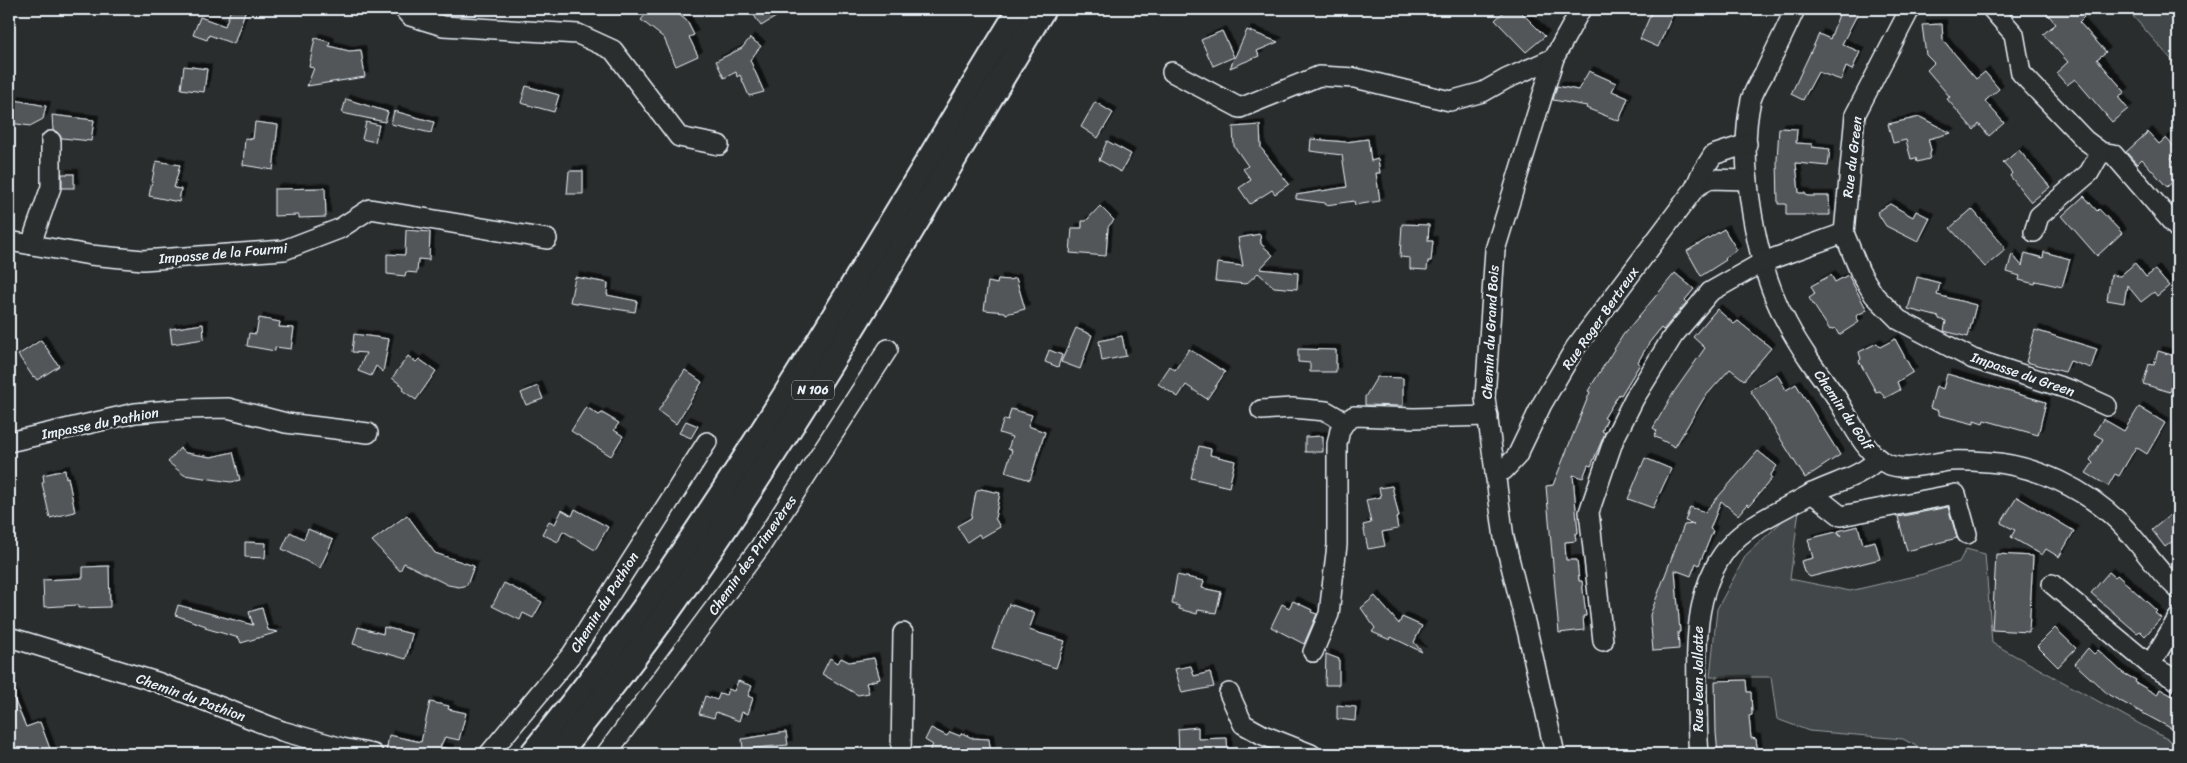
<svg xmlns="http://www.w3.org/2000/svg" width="2187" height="763" viewBox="0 0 2187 763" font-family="Sriracha,sans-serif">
<defs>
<filter id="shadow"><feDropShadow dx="4.5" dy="-4.5" stdDeviation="0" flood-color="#0009"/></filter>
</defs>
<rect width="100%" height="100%" fill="#2a2d2e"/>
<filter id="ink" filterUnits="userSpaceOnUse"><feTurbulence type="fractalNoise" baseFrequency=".02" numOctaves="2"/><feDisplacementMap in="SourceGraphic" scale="10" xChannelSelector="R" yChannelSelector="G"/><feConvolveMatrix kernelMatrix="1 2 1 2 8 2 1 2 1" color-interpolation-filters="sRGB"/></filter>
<g filter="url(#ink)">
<!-- green -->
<g fill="#424648" stroke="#959ca0">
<path d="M 2127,9 L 2178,9 L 2178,67 L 2131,14 Z"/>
<path d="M 1799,510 L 1790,579 L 1850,591 L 1923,574 L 1959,562 L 1966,549 L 1985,554 L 1992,643 L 2178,745 L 2178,754 L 1931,754 L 1903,739 L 1809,731 L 1777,719 L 1771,677 L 1710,677 L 1717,609 L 1746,555 L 1791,513 Z"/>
</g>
<!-- building -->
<g fill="#535759" stroke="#e8f1f8" filter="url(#shadow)">
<path d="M 231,9 L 246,9 L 234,44 L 209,35 L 207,40 L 193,35 L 200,17 L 225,26 Z"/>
<path d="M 650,9 L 667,9 L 675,15 L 677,13 L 687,21 L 694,35 L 689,37 L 698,56 L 676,66 L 664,38 L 641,20 Z"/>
<path d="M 750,9 L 789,9 L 761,26 Z"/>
<path d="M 1507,9 L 1518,9 L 1545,36 L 1526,52 L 1495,20 Z"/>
<path d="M 1653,9 L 1675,9 L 1658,47 L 1640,39 Z"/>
<path d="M 1841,9 L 1860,9 L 1842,44 L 1860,52 L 1852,70 L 1846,67 L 1841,80 L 1818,72 L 1803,100 L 1791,94 L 1819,34 L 1830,39 Z"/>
<path d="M 2043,9 L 2077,9 L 2084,17 L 2079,22 L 2106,52 L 2097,59 L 2125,92 L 2118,97 L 2128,109 L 2112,122 L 2075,79 L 2067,85 L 2056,73 L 2068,62 L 2043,34 L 2056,24 Z"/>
<path d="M 1942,24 L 1943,40 L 1976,79 L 1985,72 L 1999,89 L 1985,101 L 2004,123 L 1989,136 L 1979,124 L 1974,130 L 1947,99 L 1950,97 L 1927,70 L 1934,63 L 1926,55 L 1922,25 Z"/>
<path d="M 1247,30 L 1278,42 L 1257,51 L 1259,56 L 1230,68 Z"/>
<path d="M 1222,31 L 1234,57 L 1213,66 L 1201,40 Z"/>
<path d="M 315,38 L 330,42 L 329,46 L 349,51 L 361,50 L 365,77 L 307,86 L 314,68 L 309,67 Z"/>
<path d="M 750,38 L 761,46 L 750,60 L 764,92 L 749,96 L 740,75 L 737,77 L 736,72 L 724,78 L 716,61 L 742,48 Z"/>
<path d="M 184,66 L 207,69 L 204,92 L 181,89 Z"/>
<path d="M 1589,71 L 1616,83 L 1612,91 L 1628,98 L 1619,121 L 1586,108 L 1587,106 L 1553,100 L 1557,86 L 1578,90 Z"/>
<path d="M 526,86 L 559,95 L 554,112 L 521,103 Z"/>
<path d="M 346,99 L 388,112 L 385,122 L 342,113 Z"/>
<path d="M 15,100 L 46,106 L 43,119 L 30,126 L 11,123 Z"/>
<path d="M 1095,102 L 1113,113 L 1098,138 L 1081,127 Z"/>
<path d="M 394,111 L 434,122 L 431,133 L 391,124 Z"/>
<path d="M 52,115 L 94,120 L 91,141 L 62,138 L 57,132 L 53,130 Z"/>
<path d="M 1920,117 L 1951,133 L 1928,139 L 1931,150 L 1929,159 L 1917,162 L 1916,158 L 1911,159 L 1906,140 L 1893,143 L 1888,124 Z"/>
<path d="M 255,122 L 278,125 L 273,170 L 243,165 L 245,138 L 253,139 Z"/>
<path d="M 366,122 L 379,125 L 375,142 L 362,139 Z"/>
<path d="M 1260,125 L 1261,148 L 1289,184 L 1275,194 L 1272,190 L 1250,204 L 1239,188 L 1251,180 L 1243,169 L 1248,166 L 1234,146 L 1233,127 Z"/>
<path d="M 1779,128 L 1797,129 L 1796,143 L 1812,144 L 1812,147 L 1830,149 L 1828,166 L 1796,163 L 1799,193 L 1805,193 L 1807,196 L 1829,196 L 1830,215 L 1786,215 L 1786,204 L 1778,204 L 1777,160 Z"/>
<path d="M 2148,132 L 2159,144 L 2166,138 L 2178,151 L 2171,158 L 2178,166 L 2178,177 L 2167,187 L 2142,159 L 2137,164 L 2126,152 Z"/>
<path d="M 1311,139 L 1346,142 L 1368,139 L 1371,161 L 1378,159 L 1380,173 L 1376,173 L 1380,201 L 1355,205 L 1354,201 L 1326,205 L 1325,203 L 1296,199 L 1296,195 L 1347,187 L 1342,155 L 1310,151 Z"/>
<path d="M 1107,141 L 1131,154 L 1121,172 L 1099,160 Z"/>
<path d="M 2019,150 L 2050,187 L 2031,202 L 2010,176 L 2012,173 L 2003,163 Z"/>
<path d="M 156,161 L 180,165 L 174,188 L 181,189 L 179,202 L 149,196 Z"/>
<path d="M 569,171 L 583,171 L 583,194 L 567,194 Z"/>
<rect x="62" y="174" width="12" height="14"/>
<path d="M 325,188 L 326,217 L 299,218 L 299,215 L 274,216 L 274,189 Z"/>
<path d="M 2084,196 L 2097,211 L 2099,209 L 2122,233 L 2097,256 L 2062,216 Z"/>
<path d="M 1890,204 L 1913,217 L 1916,211 L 1930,218 L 1918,242 L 1886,226 L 1877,212 Z"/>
<path d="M 1100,206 L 1114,220 L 1108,227 L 1106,256 L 1070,253 L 1072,228 L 1082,228 L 1082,221 L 1086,221 Z"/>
<path d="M 1972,209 L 2004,246 L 2004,251 L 1985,267 L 1950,228 Z"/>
<path d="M 1402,224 L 1429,225 L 1428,241 L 1433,241 L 1431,261 L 1428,261 L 1427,270 L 1410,269 L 1410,258 L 1400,257 Z"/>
<path d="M 1724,229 L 1737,250 L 1724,258 L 1726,260 L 1701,276 L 1687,251 Z"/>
<path d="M 406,230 L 430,232 L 429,260 L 418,259 L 417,273 L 406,272 L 405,276 L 387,274 L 387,254 L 405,255 Z"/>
<path d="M 1260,234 L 1261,244 L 1273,255 L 1260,269 L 1298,273 L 1297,289 L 1274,287 L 1258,273 L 1246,284 L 1215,281 L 1217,263 L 1243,266 L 1238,238 Z"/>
<path d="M 2044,252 L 2070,259 L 2062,287 L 2036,281 L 2035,284 L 2019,280 L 2020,276 L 2007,272 L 2012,254 L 2022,266 L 2025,253 L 2043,258 Z"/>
<path d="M 2135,263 L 2146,277 L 2155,270 L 2169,286 L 2157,296 L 2154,292 L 2141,302 L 2127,285 L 2124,303 L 2107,300 L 2111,275 L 2120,276 Z"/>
<path d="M 1675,273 L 1694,289 L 1685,300 L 1687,302 L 1663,330 L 1661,328 L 1649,343 L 1638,362 L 1640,364 L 1621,395 L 1619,394 L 1604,418 L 1607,419 L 1602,431 L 1605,433 L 1591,466 L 1588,465 L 1583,478 L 1573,475 L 1578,533 L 1575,534 L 1576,541 L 1565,542 L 1566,560 L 1577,560 L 1579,581 L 1582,581 L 1586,616 L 1583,616 L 1584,630 L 1559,633 L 1546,486 L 1553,485 L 1590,392 L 1588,391 L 1623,335 Z"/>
<path d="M 1831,275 L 1835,282 L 1848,275 L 1867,310 L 1856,316 L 1859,322 L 1839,335 L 1835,328 L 1830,330 L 1809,298 L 1815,294 L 1811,286 Z"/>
<path d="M 575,277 L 608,283 L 607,295 L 637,301 L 635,312 L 570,302 Z"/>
<path d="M 1917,277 L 1940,283 L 1937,295 L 1976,305 L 1968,337 L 1944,331 L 1946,321 L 1939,319 L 1939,317 L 1908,309 Z"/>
<path d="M 1016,278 L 1025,309 L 1006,314 L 1005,312 L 984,310 L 988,282 L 997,284 L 998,279 L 1009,280 Z"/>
<path d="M 1717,309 L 1734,324 L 1738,321 L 1771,348 L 1744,380 L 1730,369 L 1704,398 L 1675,447 L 1654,436 L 1657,431 L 1653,428 L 1674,392 L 1705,348 L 1693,337 Z"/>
<path d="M 259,318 L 280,322 L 279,327 L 294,328 L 291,349 L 275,347 L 275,351 L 247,346 L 249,333 L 256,334 Z"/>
<path d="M 203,324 L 204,339 L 172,344 L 170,329 Z"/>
<path d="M 1076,328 L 1092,335 L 1080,369 L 1061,362 Z"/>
<path d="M 2035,330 L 2097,349 L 2091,368 L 2070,361 L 2065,372 L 2026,362 Z"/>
<path d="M 354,334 L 389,339 L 383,372 L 376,366 L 371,376 L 358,371 L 366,353 L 352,352 Z"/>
<path d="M 1122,336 L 1126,356 L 1102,361 L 1099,341 Z"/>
<path d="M 1895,339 L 1913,372 L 1897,382 L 1900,390 L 1885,398 L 1880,391 L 1876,392 L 1859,361 L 1861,359 L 1859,352 L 1877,343 L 1880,347 Z"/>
<path d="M 41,340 L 59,366 L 37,380 L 34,376 L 33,377 L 18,355 Z"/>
<path d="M 1189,349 L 1225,372 L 1207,399 L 1186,385 L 1178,397 L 1158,384 L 1170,366 L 1175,370 Z"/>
<path d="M 1298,349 L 1336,350 L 1336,372 L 1310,372 L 1310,363 L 1298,362 Z"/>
<path d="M 1049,350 L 1062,355 L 1058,367 L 1045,362 Z"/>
<path d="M 2158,351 L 2178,357 L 2178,365 L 2170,392 L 2143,384 L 2149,364 L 2154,365 Z"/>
<path d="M 408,356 L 416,362 L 419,359 L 436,371 L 416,400 L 402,390 L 404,387 L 392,378 Z"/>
<path d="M 685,370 L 702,382 L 676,424 L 658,411 Z"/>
<path d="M 1777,374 L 1786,390 L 1796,384 L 1840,455 L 1805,478 L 1750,390 Z"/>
<path d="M 1947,374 L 2046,402 L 2038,435 L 1984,420 L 1983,423 L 1974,420 L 1974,424 L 1939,415 L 1939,411 L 1930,408 L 1936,386 L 1943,389 Z"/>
<path d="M 1377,377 L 1403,378 L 1403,406 L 1365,405 L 1365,397 Z"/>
<path d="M 538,386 L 543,399 L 526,405 L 521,393 Z"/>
<path d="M 586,407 L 599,415 L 602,413 L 619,423 L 614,430 L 623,436 L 611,456 L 571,431 Z"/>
<path d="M 2139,407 L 2165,423 L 2147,454 L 2136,447 L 2119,476 L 2115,474 L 2108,486 L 2086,473 L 2093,463 L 2090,460 L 2103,439 L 2094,434 L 2103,419 L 2124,431 Z"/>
<path d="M 1011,409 L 1032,415 L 1028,426 L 1045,432 L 1030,480 L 1005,472 L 1012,450 L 1008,449 L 1012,437 L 999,433 L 1004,419 L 1008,420 Z"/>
<path d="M 686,421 L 698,426 L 691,438 L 679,433 Z"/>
<path d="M 1323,436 L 1323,452 L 1305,452 L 1305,437 Z"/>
<path d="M 1199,446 L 1211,449 L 1210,455 L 1235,461 L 1229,487 L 1191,478 Z"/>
<path d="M 180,448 L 186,453 L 211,457 L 233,452 L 240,480 L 231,482 L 184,475 L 168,462 Z"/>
<path d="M 1758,451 L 1777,466 L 1770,476 L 1772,478 L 1749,506 L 1747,504 L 1738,515 L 1721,501 L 1710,529 L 1713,531 L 1699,565 L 1696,563 L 1691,576 L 1675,570 L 1680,632 L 1678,632 L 1679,649 L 1653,651 L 1650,615 L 1684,525 L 1694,524 L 1685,521 L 1690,507 L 1705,512 Z"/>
<path d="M 1645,458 L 1671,469 L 1653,508 L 1628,499 Z"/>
<path d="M 65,470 L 66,478 L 68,477 L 75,512 L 50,518 L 42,483 L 44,482 L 43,475 Z"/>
<path d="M 1392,486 L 1399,517 L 1396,518 L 1398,529 L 1382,532 L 1385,546 L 1368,549 L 1363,525 L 1371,523 L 1366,500 L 1381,497 L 1379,488 Z"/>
<path d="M 981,489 L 1000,493 L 995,518 L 1000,527 L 981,538 L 979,534 L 967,542 L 957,526 L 971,518 L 976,492 Z"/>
<path d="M 2017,497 L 2074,531 L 2059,557 L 2046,549 L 2042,555 L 2011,537 L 2015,530 L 2001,523 Z"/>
<path d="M 1948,507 L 1957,538 L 1907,551 L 1898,517 Z"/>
<path d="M 2178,508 L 2178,537 L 2165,547 L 2152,530 Z"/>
<path d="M 575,509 L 608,527 L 595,550 L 563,531 L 558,542 L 542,534 L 549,521 L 555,524 L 562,510 L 572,516 Z"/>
<path d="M 407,515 L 435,553 L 474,566 L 467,585 L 459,587 L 448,585 L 404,563 L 400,571 L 372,541 Z"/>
<path d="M 1858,526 L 1863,544 L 1875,541 L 1880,559 L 1810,577 L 1804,572 L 1801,561 L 1813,558 L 1808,539 L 1836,532 L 1841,536 L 1838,531 Z"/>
<path d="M 308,529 L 333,540 L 320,568 L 282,549 L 290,532 L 304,539 Z"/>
<path d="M 245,542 L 266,543 L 265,558 L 245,557 Z"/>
<path d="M 1996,554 L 2033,556 L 2029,632 L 1992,630 Z"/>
<path d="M 109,566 L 110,607 L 78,608 L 78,605 L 44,607 L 43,580 L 83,578 L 83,567 Z"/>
<path d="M 2109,572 L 2115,577 L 2117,575 L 2157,611 L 2155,613 L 2161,618 L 2145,636 L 2140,631 L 2137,633 L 2091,593 Z"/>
<path d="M 1177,575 L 1204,581 L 1202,588 L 1221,592 L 1216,613 L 1198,610 L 1197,614 L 1179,609 L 1179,606 L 1172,604 Z"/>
<path d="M 504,583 L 542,602 L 533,618 L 523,613 L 520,620 L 492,606 Z"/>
<path d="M 1375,596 L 1399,624 L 1402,617 L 1422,626 L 1414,642 L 1422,652 L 1391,637 L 1390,640 L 1372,632 L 1375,628 L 1361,608 Z"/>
<path d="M 1293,601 L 1312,610 L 1311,612 L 1317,614 L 1304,644 L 1271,627 L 1282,604 L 1289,608 Z"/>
<path d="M 1009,604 L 1035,613 L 1029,630 L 1065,641 L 1056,668 L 992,648 Z"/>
<path d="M 178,605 L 253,625 L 249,612 L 262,608 L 268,630 L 278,632 L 241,643 L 239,638 L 205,628 L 206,626 L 175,615 Z"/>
<path d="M 358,627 L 383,634 L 384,627 L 412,634 L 406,659 L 353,644 Z"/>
<path d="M 2055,628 L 2076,648 L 2058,667 L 2037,646 Z"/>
<path d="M 2088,648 L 2094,654 L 2098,650 L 2123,673 L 2136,680 L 2135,682 L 2157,695 L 2160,689 L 2178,699 L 2178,732 L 2109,695 L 2075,664 Z"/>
<path d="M 1326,654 L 1339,659 L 1339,685 L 1325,685 Z"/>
<path d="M 830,658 L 838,663 L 841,658 L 849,662 L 874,658 L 880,679 L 866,683 L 869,693 L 858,695 L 822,674 Z"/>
<path d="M 1191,666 L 1194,676 L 1210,672 L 1214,687 L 1182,693 L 1175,669 Z"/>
<path d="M 1746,680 L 1747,692 L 1751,692 L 1752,715 L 1749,716 L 1751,738 L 1756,739 L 1758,754 L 1718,754 L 1716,733 L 1715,681 Z"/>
<path d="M 738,681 L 752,686 L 748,696 L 753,698 L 748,714 L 742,712 L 739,721 L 716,712 L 714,718 L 699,714 L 705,696 L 717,700 L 720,693 L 726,695 L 728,689 L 734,691 Z"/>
<path d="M 9,687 L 26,727 L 40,722 L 52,754 L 17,754 L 9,736 Z"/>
<path d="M 430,702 L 449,706 L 448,709 L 466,713 L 459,740 L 445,737 L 440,747 L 450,749 L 449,754 L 393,754 L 386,752 L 389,735 L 421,742 Z"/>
<path d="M 1337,705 L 1356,707 L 1355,721 L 1337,719 Z"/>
<path d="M 1198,727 L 1198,739 L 1227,738 L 1228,754 L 1179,754 L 1178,729 Z"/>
<path d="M 931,728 L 947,736 L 950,732 L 960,736 L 962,733 L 972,738 L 989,739 L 991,754 L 927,754 L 933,745 L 925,740 Z"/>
<path d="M 786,732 L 788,745 L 743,749 L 742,739 Z"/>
</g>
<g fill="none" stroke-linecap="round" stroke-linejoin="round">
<defs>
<g id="minor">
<path d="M 404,9 L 410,16 L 443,26 L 578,34 L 613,50 L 679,137 L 719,145"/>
<path d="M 1795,9 C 1786,29 1776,49 1766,70 C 1761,79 1754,90 1751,100 C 1737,162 1756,268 1787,323 C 1800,348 1817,371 1834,394 C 1847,413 1864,454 1887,464 C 1905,472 1930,463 1949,461 C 1962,460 1975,461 1988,462 C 2035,465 2086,489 2120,523 C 2141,544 2156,570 2178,589"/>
<path d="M 1992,9 L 2014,34 L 2021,73 L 2085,140 L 2101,152 L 2113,154 L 2178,229"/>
<path d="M 1172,72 L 1240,108 L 1319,76 L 1355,78 L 1450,101 L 1483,92 L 1506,79 L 1554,58"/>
<path d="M 1695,188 L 1709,179 L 1748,180"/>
<path d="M 2034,232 L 2039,216 L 2089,173 L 2101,152"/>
<path d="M 1844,233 L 1860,272 L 1874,295 L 1899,320 L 1973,359 L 2074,391 L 2107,406"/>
<path d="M 9,241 L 90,255 L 143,260 L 284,250 L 339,229 L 370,209 L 547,239"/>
<path d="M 32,245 L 35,232 L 51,187 L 51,141"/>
<path d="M 1261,410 L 1292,408 L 1326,411 L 1345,422"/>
<path d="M 9,442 L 135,413 L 183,409 L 228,408 L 286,423 L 368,433"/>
<path d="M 1495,474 L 1504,470 L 1517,456 L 1542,404 L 1575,348 L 1695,188 L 1701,174 L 1713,155 L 1747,144"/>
<path d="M 1812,493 L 1841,516 L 1956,494 L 1967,534"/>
<path d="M 2052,584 L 2150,665 L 2178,681"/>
<path d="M 9,637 L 157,682 L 282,731 L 342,748 L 373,754"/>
<path d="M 1603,641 L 1589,512 L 1614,439 L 1634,399 L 1673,336 L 1710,292 L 1763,262 L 1844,233 L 1855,115 L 1910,9"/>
<path d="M 1313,652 L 1329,614 L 1333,579 L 1337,545 L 1337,444 L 1340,430 L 1345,422 L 1354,416 L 1414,418 L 1488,416"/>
<path d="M 2150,665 L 2178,618"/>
<path d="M 1229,693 L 1243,724 L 1263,735 L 1311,754"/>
<path d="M 489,754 L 572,654 L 707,442"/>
<path d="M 606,754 L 760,547 L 888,349"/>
<path d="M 901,754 L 903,633"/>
<path d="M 1555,754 L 1528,634 L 1504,538 L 1485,398 L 1495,250 L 1554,58 L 1581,9"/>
<path d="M 1699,754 C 1697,733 1697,711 1697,690 C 1696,638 1695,580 1735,540 C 1754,522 1782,510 1805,497 C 1829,483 1859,479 1878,459"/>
</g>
<g id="major">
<path d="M 532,754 C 574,702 616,649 654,594 C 786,405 900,205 1020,9"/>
<path d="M 558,754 C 598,704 638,654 675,601 C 808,411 924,208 1043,9"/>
</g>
</defs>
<!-- minor casing -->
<use href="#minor" stroke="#e8f1f8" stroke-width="22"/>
<!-- major casing -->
<use href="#major" stroke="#e8f1f8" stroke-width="28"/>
<!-- minor -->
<use href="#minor" stroke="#2a2d2e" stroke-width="19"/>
<!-- major -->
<use href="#major" stroke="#2a2d2e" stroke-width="24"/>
</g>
</g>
<g text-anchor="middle" stroke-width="5" stroke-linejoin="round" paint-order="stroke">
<!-- shield labels -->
<rect fill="#2a2d2e" stroke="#afb6bb" stroke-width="1" x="792" y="380.5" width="42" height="19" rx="4"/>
<g font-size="12" font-weight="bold" fill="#e8f1f8">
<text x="813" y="394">N 106</text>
</g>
<!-- street labels -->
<g font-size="14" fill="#e8f1f8" stroke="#2a2d2e">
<text transform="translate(1852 157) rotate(-83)" y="5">Rue du Green</text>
<text transform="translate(223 253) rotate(-5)" y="5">Impasse de la Fourmi</text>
<text transform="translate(1600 318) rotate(-55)" y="5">Rue Roger Bertreux</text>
<text transform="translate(1490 332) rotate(-87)" y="5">Chemin du Grand Bois</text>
<text transform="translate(2023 374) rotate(19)" y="5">Impasse du Green</text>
<text transform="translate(1844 410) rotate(56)" y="5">Chemin du Golf</text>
<text transform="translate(100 423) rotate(-11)" y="5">Impasse du Pathion</text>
<text transform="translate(752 555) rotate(-55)" y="5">Chemin des Primevères</text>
<text transform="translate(604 602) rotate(-58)" y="5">Chemin du Pathion</text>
<text transform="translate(1698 679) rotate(-90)" y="5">Rue Jean Jallatte</text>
<text transform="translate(191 697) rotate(20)" y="5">Chemin du Pathion</text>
</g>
</g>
<!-- margin -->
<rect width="2187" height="763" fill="none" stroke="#2a2d2e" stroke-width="30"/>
<rect x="15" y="15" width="2157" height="733" fill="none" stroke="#e8f1f8" stroke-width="2" filter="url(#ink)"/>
</svg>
